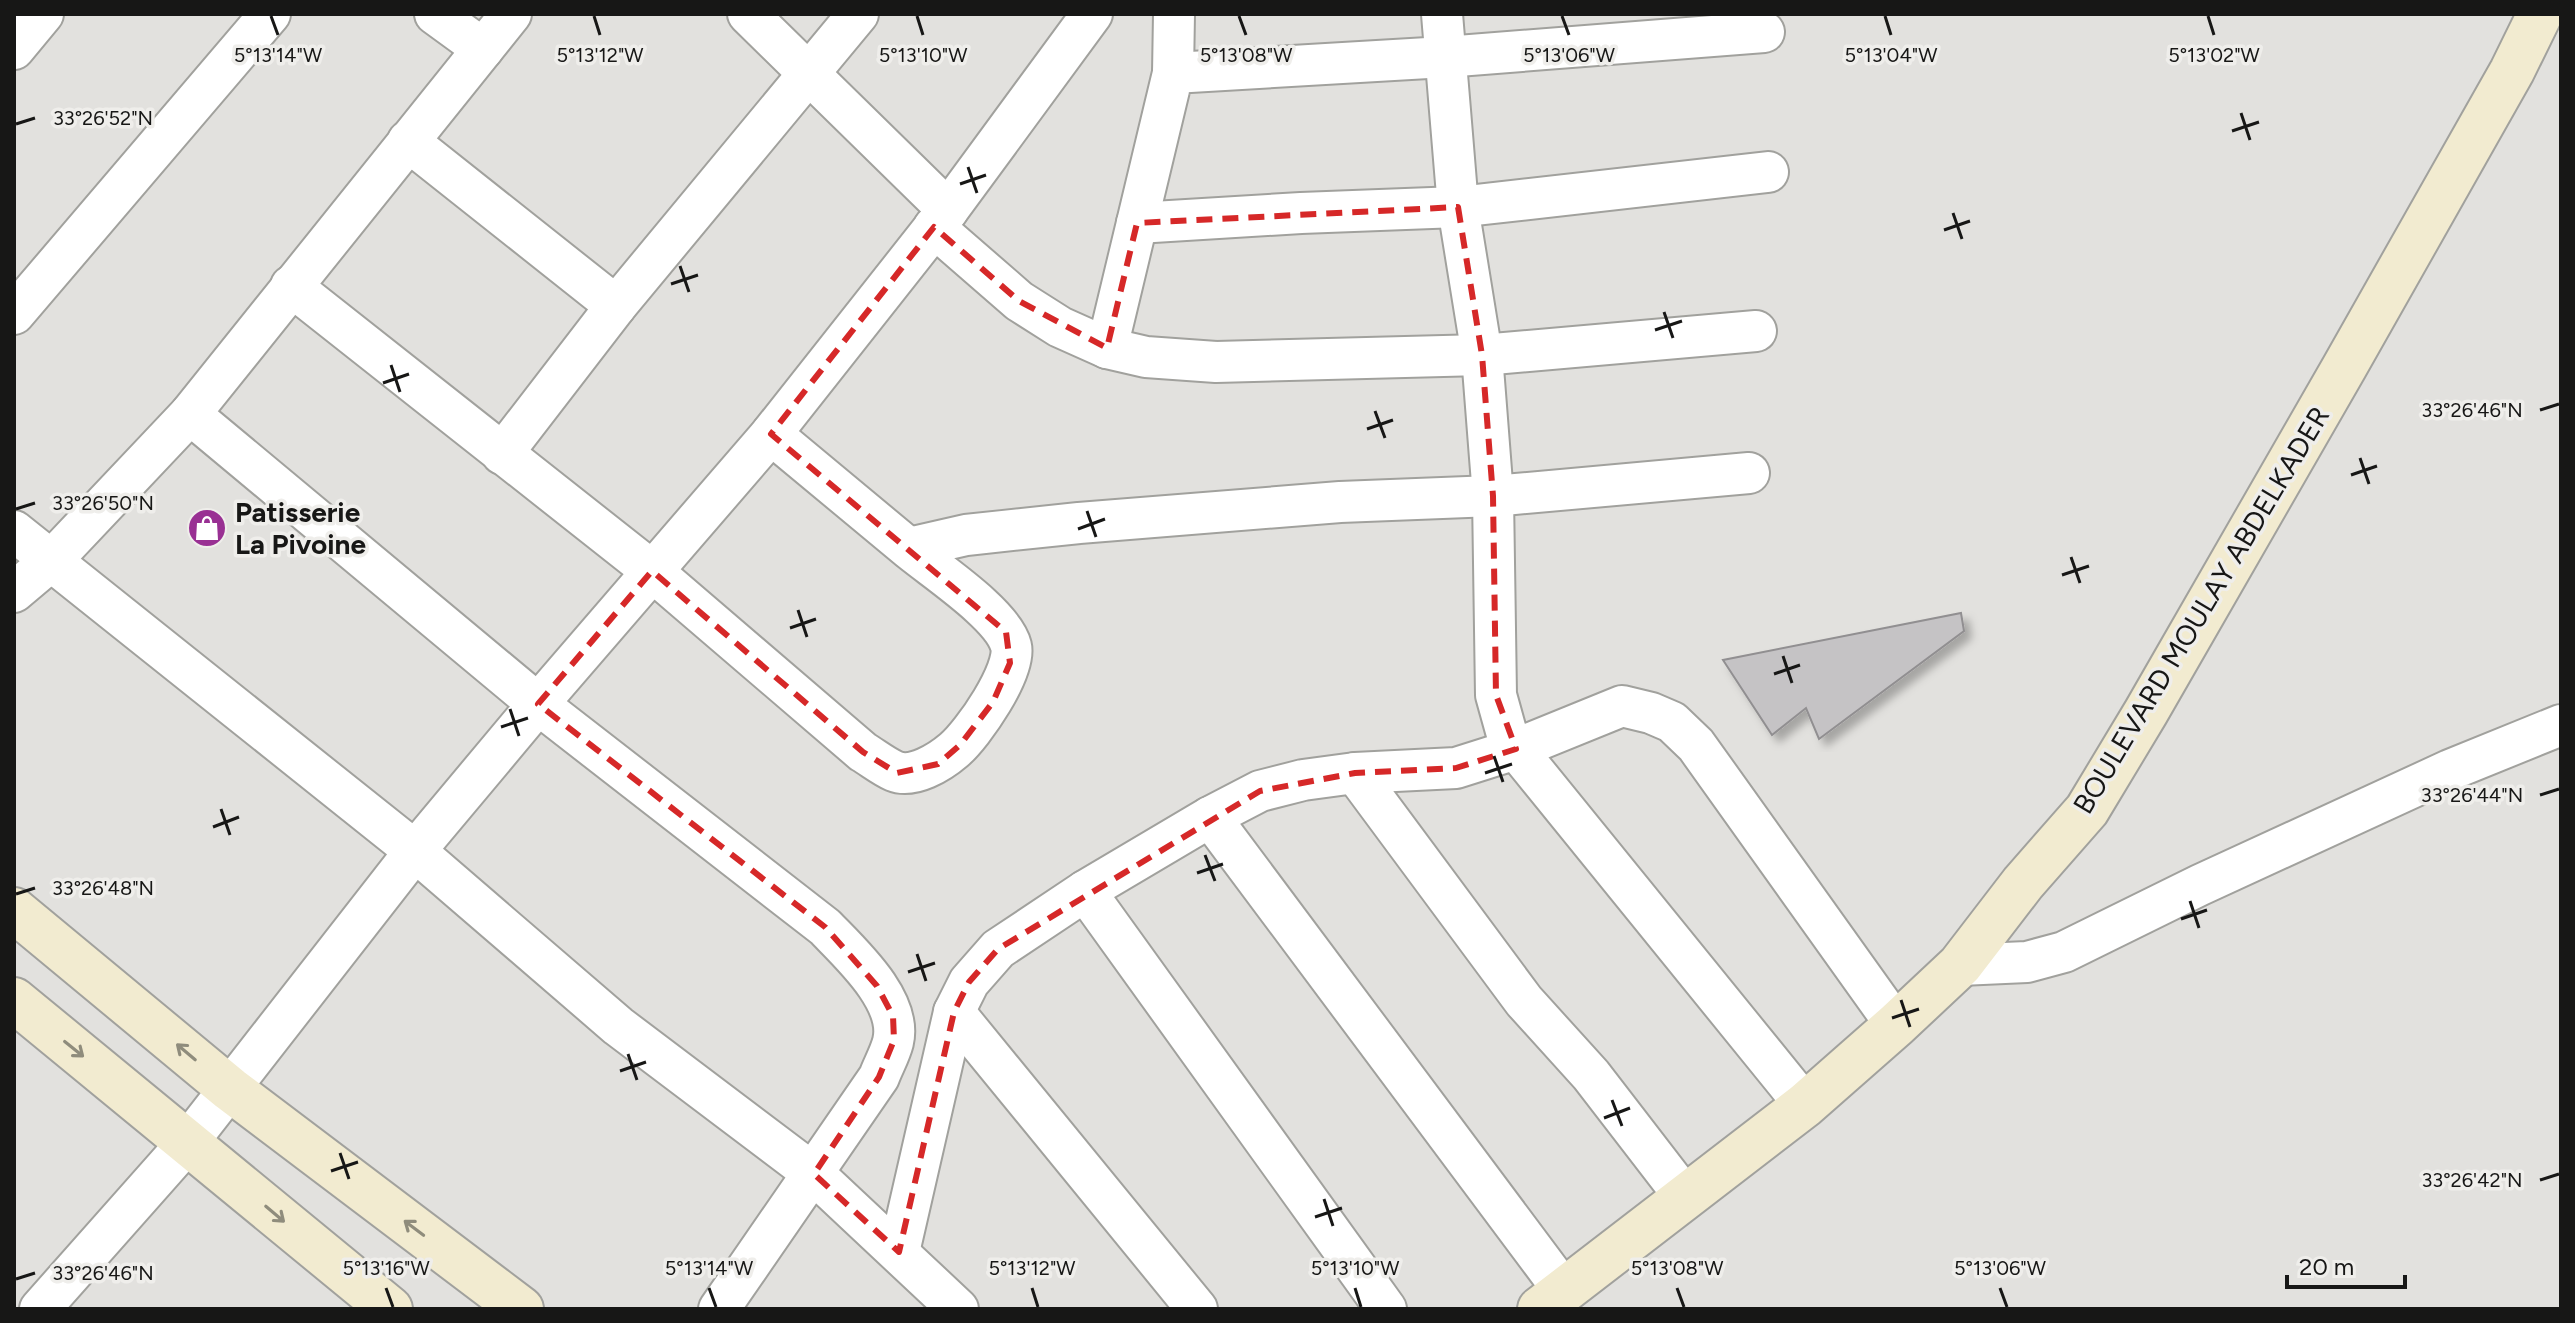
<svg xmlns="http://www.w3.org/2000/svg" width="2575" height="1323" viewBox="0 0 2575 1323" font-family="Figtree,sans-serif">
<defs>
<filter id="shadow"><feDropShadow dx="7" dy="7" stdDeviation="4" flood-color="#0004"/></filter>
</defs>
<rect width="100%" height="100%" fill="#e2e1de"/>
<!-- building -->
<path fill="#c5c3c5" stroke="#918f91" stroke-width="2" filter="url(#shadow)" d="M 1961,613 L 1964,631 L 1819,739 L 1806,708 L 1772,735 L 1723,660 Z"/>
<g fill="none" stroke-linecap="round" stroke-linejoin="round">
<defs>
<g id="street">
<path d="M 435,14 L 483,49"/>
<path d="M 748,14 L 948,210"/>
<path d="M 1442,14 L 1458,207 L 1482,355 L 1493,496 L 1496,695 L 1506,731 L 1516,749 L 1805,1105"/>
<path d="M 14,49 L 43,14"/>
<path d="M 1173,73 L 1174,14"/>
<path d="M 408,141 L 616,306"/>
<path d="M 1137,223 L 1301,213 L 1458,207 L 1768,172"/>
<path d="M 934,227 L 1019,301 L 1060,327 L 1107,348 L 1146,357 L 1216,362 L 1482,355 L 1756,331"/>
<path d="M 291,286 L 652,571 L 863,752 C 873,758 883,766 894,771 C 913,779 940,762 954,750 C 973,734 1017,670 1011,646 C 1003,614 933,569 907,547 C 861,509 816,471 771,434"/>
<path d="M 14,314 L 270,14"/>
<path d="M 1107,348 L 1173,73 L 1445,57 L 1764,32"/>
<path d="M 190,414 L 538,704 L 825,927 C 851,954 903,1001 893,1042 C 890,1054 883,1066 879,1077 L 719,1309"/>
<path d="M 502,454 L 616,306 L 858,14"/>
<path d="M 14,531 L 415,851 L 618,1026 L 814,1174 L 958,1309"/>
<path d="M 909,548 L 966,535 L 1079,523 L 1340,502 L 1493,496 L 1749,473"/>
<path d="M 14,592 L 52,560 L 190,414 L 511,14"/>
<path d="M 1355,773 L 1524,1001 L 1591,1075 L 1685,1197"/>
<path d="M 1210,817 L 1564,1291"/>
<path d="M 1085,891 L 1386,1309"/>
<path d="M 1960,965 L 2027,962 L 2064,952 L 2200,885 L 2450,770 L 2561,725"/>
<path d="M 954,1012 L 1197,1309"/>
<path d="M 899,1252 L 954,1012 L 969,982 L 998,949 L 1085,891 L 1210,817 L 1260,791 L 1303,780 L 1355,773 L 1456,768 L 1516,749 L 1622,706 L 1651,713 L 1672,722 L 1696,745 L 1896,1025"/>
<path d="M 40,1309 L 188,1142 L 415,851 L 538,704 L 771,434 L 948,210 L 1092,14"/>
</g>
<g id="secondary">
<path d="M 14,910 L 230,1089 L 521,1309"/>
<path d="M 14,1000 L 390,1309"/>
<path d="M 1540,1309 L 1805,1105 L 1896,1025 L 1960,965 L 2023,883 L 2087,810 L 2146,712 L 2345,366 L 2512,71 L 2540,14"/>
</g>
</defs>
<!-- street casing -->
<use href="#street" stroke="#a1a19d" stroke-width="44"/>
<!-- secondary casing -->
<use href="#secondary" stroke="#a1a19d" stroke-width="48"/>
<!-- street -->
<use href="#street" stroke="#fff" stroke-width="40"/>
<!-- secondary -->
<use href="#secondary" stroke="#f2ebd0" stroke-width="44"/>
</g>
<!-- one-way arrows -->
<defs><path id="oneway-shaft" d="M-6 0H5M1.5-3L5.5 0L1.5 3" fill="none" stroke-width="1.6" stroke-linecap="round" stroke-linejoin="round" transform="scale(2)"/></defs>
<g stroke="#8f8c7c">
<use href="#oneway-shaft" transform="translate(74 1049) rotate(39)"/>
<use href="#oneway-shaft" transform="translate(186 1052) rotate(-140)"/>
<use href="#oneway-shaft" transform="translate(275 1214) rotate(40)"/>
<use href="#oneway-shaft" transform="translate(414 1228) rotate(-143)"/>
</g>
<!-- marked area -->
<path fill="none" stroke="#d62828" stroke-width="6" stroke-dasharray="16 10" stroke-linejoin="round" d="M 1458,207 L 1482,355 L 1493,496 L 1496,695 L 1516,749 L 1456,768 L 1355,773 L 1260,791 L 998,949 L 969,982 L 954,1012 L 899,1252 L 814,1174 L 879,1077 L 894,1040 L 893,1016 L 877,986 L 825,927 L 538,704 L 652,571 L 863,752 L 897,773 L 938,764 L 960,745 L 993,702 L 1010,663 L 1006,632 L 771,434 L 934,227 L 1019,301 L 1107,348 L 1137,223 Z"/>
<!-- ticks -->
<path fill="none" stroke="#171716" stroke-width="3" d="M 271,16 L 278,35M 594,16 L 600,35M 917,16 L 923,35M 1239,16 L 1246,35M 1562,16 L 1569,35M 1885,16 L 1891,35M 2208,16 L 2214,35M 2241,113 L 2250,140M 16,124 L 35,118M 2232,131 L 2259,122M 968,167 L 977,193M 960,184 L 986,175M 1953,213 L 1962,239M 1944,230 L 1970,221M 680,266 L 689,292M 671,284 L 698,275M 1664,312 L 1673,338M 1655,330 L 1682,321M 391,365 L 400,392M 383,383 L 409,374M 2540,410 L 2559,404M 1375,411 L 1385,438M 1367,429 L 1393,420M 2360,458 L 2369,484M 2351,475 L 2377,466M 16,509 L 35,503M 1087,511 L 1096,537M 1078,529 L 1105,519M 2071,557 L 2080,583M 2062,575 L 2089,566M 798,610 L 807,637M 790,628 L 816,619M 1783,656 L 1792,683M 1774,674 L 1800,665M 510,709 L 519,736M 501,727 L 528,718M 1494,756 L 1503,782M 1485,773 L 1512,764M 2540,795 L 2559,789M 221,809 L 230,835M 213,827 L 239,817M 1205,855 L 1215,881M 1197,873 L 1223,864M 16,894 L 35,888M 2190,901 L 2199,928M 2181,919 L 2207,910M 917,954 L 926,981M 908,972 L 935,963M 1901,1000 L 1910,1027M 1892,1018 L 1919,1009M 628,1054 L 637,1080M 620,1071 L 646,1062M 1612,1100 L 1622,1126M 1604,1118 L 1630,1108M 340,1153 L 349,1179M 331,1171 L 358,1162M 2540,1180 L 2559,1174M 1324,1199 L 1333,1226M 1315,1217 L 1342,1208M 16,1279 L 35,1273M 386,1288 L 393,1307M 709,1288 L 716,1307M 1032,1288 L 1038,1307M 1355,1288 L 1361,1307M 1677,1288 L 1684,1307M 2000,1288 L 2007,1307"/>
<!-- icons -->
<defs>
<symbol id="shop-disc" viewBox="-11 -11 22 22"><circle r="9.5" fill="#993093" stroke="#efeeeb"/><path d="M-5-2.5h2.3a2.7 3.5 0 0 1 5.4 0H5L5.5 6h-11ZM-1.5-2.5h3a1.5 2.3 0 0 0-3 0Z" fill="#fff"/></symbol>
</defs>
<g fill-rule="evenodd">
<use href="#shop-disc" x="185" y="506" width="44" height="44"/>
</g>
<g text-anchor="middle" stroke-width="7" stroke-linejoin="round" paint-order="stroke">
<!-- poi labels -->
<g font-size="28" font-weight="bold" fill="#171716" stroke="#efeeeb" text-anchor="start">
<text x="235" y="522">Patisserie<tspan x="235" dy="32">La Pivoine</tspan></text>
</g>
<!-- street labels -->
<g font-size="28" fill="#171716" stroke="#efeeeb">
<text transform="translate(2201 610) rotate(-59)" y="10">BOULEVARD MOULAY ABDELKADER</text>
</g>
</g>
<g font-size="20" text-anchor="middle" fill="#171716" stroke="#efeeeb" stroke-width="7" stroke-linejoin="round" paint-order="stroke">
<text x="278" y="62">5°13'14"W</text>
<text x="600" y="62">5°13'12"W</text>
<text x="1246" y="62">5°13'08"W</text>
<text x="1569" y="62">5°13'06"W</text>
<text x="1891" y="62">5°13'04"W</text>
<text x="923" y="62">5°13'10"W</text>
<text x="2214" y="62">5°13'02"W</text>
<text x="103" y="125">33°26'52"N</text>
<text x="2472" y="417">33°26'46"N</text>
<text x="103" y="510">33°26'50"N</text>
<text x="2472" y="802">33°26'44"N</text>
<text x="103" y="895">33°26'48"N</text>
<text x="2472" y="1187">33°26'42"N</text>
<text x="386" y="1275">5°13'16"W</text>
<text x="709" y="1275">5°13'14"W</text>
<text x="1032" y="1275">5°13'12"W</text>
<text x="1355" y="1275">5°13'10"W</text>
<text x="1677" y="1275">5°13'08"W</text>
<text x="2000" y="1275">5°13'06"W</text>
<text x="103" y="1280">33°26'46"N</text>
</g>
<!-- border -->
<rect width="2575" height="1323" fill="none" stroke="#171716" stroke-width="32"/>
<!-- scale -->
<path d="M2287 1275v12h118v-12" fill="none" stroke="#171716" stroke-width="4"/>
<text x="2299" y="1275" font-size="24" fill="#171716" stroke="#efeeeb" stroke-width="6" paint-order="stroke">20 m</text>
</svg>
